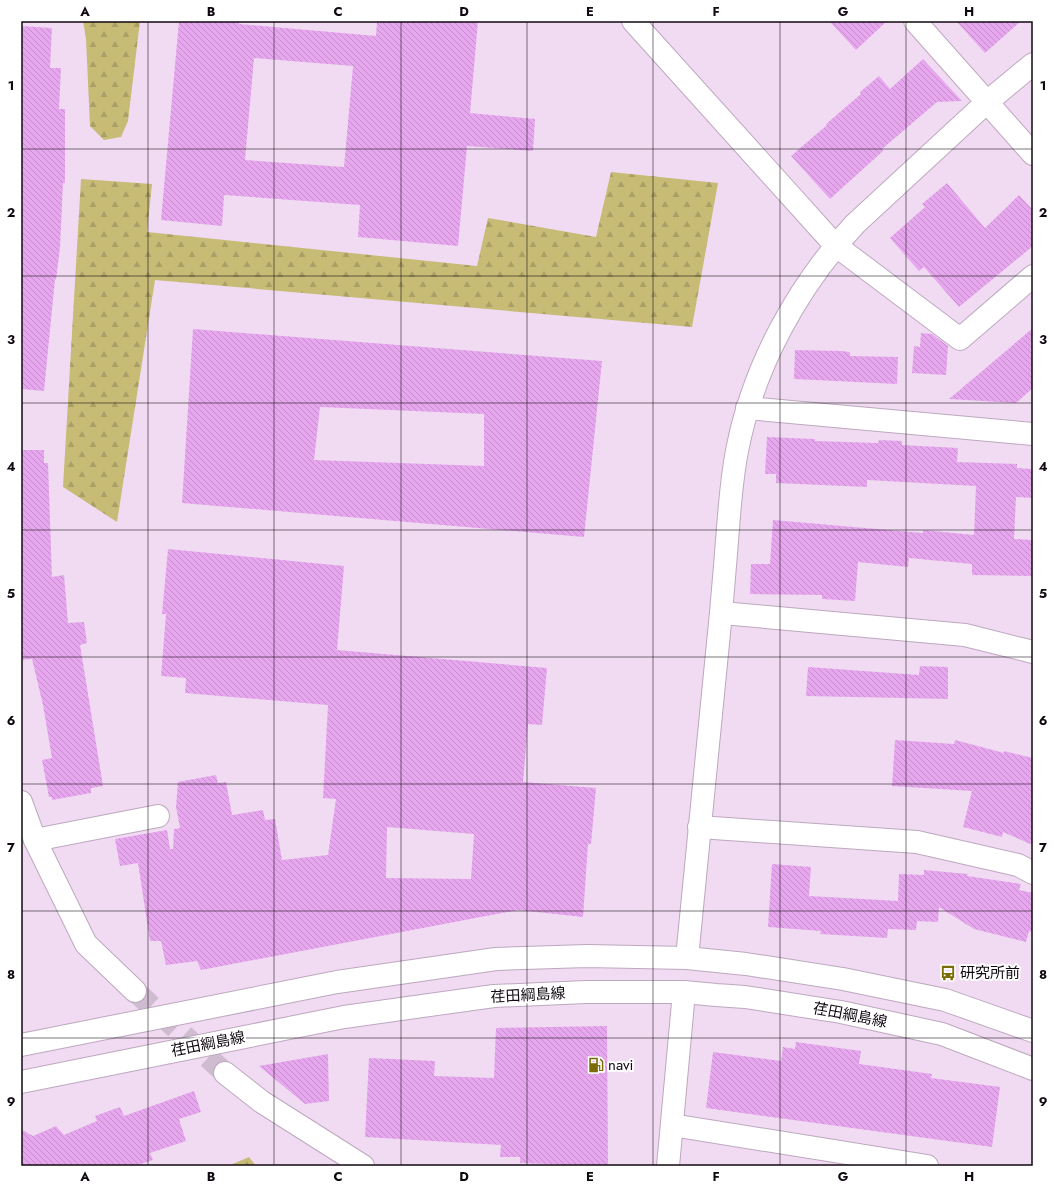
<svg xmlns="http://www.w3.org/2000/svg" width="1054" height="1187" viewBox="0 0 1054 1187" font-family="Jost,'Noto Sans JP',sans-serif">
<defs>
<pattern id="forest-firs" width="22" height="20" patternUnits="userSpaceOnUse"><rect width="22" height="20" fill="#c7bb76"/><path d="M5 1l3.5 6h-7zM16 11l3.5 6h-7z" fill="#aa9f65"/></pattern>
<pattern id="building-back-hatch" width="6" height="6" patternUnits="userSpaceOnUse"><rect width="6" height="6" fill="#e7a7ee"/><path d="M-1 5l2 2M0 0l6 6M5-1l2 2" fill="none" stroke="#c58ecb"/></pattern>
</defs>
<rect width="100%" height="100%" fill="#f1dbf3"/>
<!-- forest -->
<g fill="url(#forest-firs)">
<path d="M 83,21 L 140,21 L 128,121 L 121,137 L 104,140 L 90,126 L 86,39 Z"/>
<path d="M 611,172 L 718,183 L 692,327 L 155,280 L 117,522 L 63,487 L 81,179 L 152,184 L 147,232 L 477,266 L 488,218 L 596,237 Z"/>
<path d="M 249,1157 L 256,1166 L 228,1166 Z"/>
</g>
<!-- building -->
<g fill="url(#building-back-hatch)" fill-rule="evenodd">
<path d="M 179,21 L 240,21 L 239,24 L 376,36 L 377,21 L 478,21 L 470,113 L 535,119 L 533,151 L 467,146 L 458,246 L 358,237 L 360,205 L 224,195 L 222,226 L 161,220 ZM 254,58 L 353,66 L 344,167 L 245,160 Z"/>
<path d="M 829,21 L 887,21 L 856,50 Z"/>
<path d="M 956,21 L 1021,21 L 985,53 Z"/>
<path d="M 21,26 L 52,28 L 50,68 L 61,68 L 59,109 L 65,109 L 65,183 L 63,183 L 60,247 L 56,280 L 55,279 L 44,391 L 21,389 Z"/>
<path d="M 923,59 L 962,101 L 937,102 L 882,149 L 883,151 L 830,199 L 791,156 L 827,125 L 826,124 L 861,94 L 860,92 L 879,76 L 890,89 Z"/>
<path d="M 947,183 L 985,228 L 1019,195 L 1033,210 L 1033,246 L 959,307 L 924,267 L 919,271 L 890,238 L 925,207 L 922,204 Z"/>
<path d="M 1033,328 L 1033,388 L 1016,403 L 949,399 Z"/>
<path d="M 193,329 L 602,361 L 584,537 L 182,503 ZM 320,407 L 484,414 L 484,466 L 314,460 Z"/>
<path d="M 921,333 L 932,334 L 948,346 L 946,375 L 912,373 L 914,346 L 920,347 Z"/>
<path d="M 795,350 L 841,351 L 850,352 L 850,356 L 898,357 L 897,384 L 794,379 Z"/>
<path d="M 767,437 L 815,439 L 815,441 L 878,443 L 879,440 L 902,441 L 902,445 L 958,448 L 957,462 L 1017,464 L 1017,468 L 1033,469 L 1033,498 L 1016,497 L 1014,539 L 1033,540 L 1033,576 L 972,575 L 972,564 L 909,558 L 908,567 L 858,562 L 855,601 L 822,599 L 822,595 L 750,594 L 751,564 L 770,564 L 773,520 L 923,533 L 923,530 L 974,535 L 976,486 L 867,480 L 867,487 L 776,483 L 776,474 L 765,474 Z"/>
<path d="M 21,450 L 44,450 L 44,463 L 48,463 L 52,577 L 64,575 L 68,623 L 84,622 L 87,643 L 80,645 L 103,786 L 91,788 L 91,793 L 52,800 L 52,797 L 49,797 L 42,760 L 52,758 L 43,705 L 32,659 L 21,660 Z"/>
<path d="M 168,549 L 344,566 L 337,650 L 547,668 L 542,725 L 528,724 L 523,782 L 596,788 L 591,844 L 588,844 L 583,917 L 518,910 L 201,970 L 197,961 L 166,965 L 161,941 L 150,941 L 138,863 L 120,866 L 115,839 L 167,830 L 170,849 L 173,849 L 174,829 L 180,828 L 176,807 L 178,782 L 216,775 L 218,783 L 226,782 L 232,815 L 263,810 L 265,820 L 275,819 L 282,860 L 328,855 L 336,799 L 323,798 L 328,705 L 185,693 L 186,678 L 161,676 L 166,614 L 162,614 ZM 387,827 L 474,834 L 471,879 L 386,878 Z"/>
<path d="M 920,666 L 948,667 L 948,699 L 806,696 L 808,667 L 919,675 Z"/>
<path d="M 895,740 L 954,744 L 955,740 L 1004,753 L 1004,751 L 1033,758 L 1033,845 L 1003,832 L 1002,837 L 963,827 L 972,791 L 892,786 Z"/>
<path d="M 772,864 L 811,867 L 809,896 L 898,901 L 899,874 L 924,875 L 924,870 L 968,874 L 967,876 L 1021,884 L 1019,890 L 1033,893 L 1033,932 L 1029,931 L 1026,942 L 974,929 L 939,907 L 938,922 L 917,921 L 916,930 L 888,929 L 887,938 L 820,934 L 821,931 L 768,927 Z"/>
<path d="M 607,1026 L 608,1166 L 520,1163 L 520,1157 L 500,1157 L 501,1145 L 365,1137 L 369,1058 L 435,1061 L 434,1076 L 494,1078 L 496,1028 Z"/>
<path d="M 796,1042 L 861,1051 L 859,1064 L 932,1074 L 931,1078 L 1000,1087 L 992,1147 L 706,1108 L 713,1052 L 781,1061 L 783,1047 L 795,1049 Z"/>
<path d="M 328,1054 L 329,1101 L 305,1104 L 259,1066 Z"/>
<path d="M 194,1091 L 201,1112 L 179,1119 L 186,1141 L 150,1153 L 153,1160 L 135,1166 L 21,1166 L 21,1129 L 33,1136 L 56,1126 L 64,1135 L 97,1121 L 95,1116 L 120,1107 L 124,1116 Z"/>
</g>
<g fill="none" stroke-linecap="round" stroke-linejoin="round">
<!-- minor-tunnel -->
<path stroke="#cfbcd1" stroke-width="22" stroke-dasharray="22 11" stroke-linecap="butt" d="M 135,991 L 225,1073"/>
<defs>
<g id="minor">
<path d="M 633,21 L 835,245 L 960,339 L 1033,276"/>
<path d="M 915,21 L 1033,154"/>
<path d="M 747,408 L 1033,434"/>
<path d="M 722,613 L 965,635 L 1033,652"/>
<path d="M 21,802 L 35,840 L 86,944 L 135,991"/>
<path d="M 699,827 L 917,842 L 1018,865 L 1033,873"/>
<path d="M 35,840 L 158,816"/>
<path d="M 225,1073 L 262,1102 L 363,1166"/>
<path d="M 672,1125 L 927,1166"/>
<path d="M 668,1166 L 684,992"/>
</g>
<path id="tertiary" d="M 687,958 C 697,853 707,748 718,643 C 722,605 725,566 728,528 C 730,502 732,476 737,451 C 753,367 797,287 855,224 L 987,102 L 1033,64"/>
<g id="secondary">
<path d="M 21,1045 L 337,982 L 496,959 L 587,956 L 687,958 L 746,964 L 843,979 L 945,1000 L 1033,1031"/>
<path d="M 21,1082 L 344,1017 L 494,996 L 586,992 L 684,992 L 716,995 L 745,997 L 841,1012 L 942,1034 L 1033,1069"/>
</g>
</defs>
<!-- minor casing -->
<use href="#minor" stroke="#bda8bf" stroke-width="24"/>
<!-- tertiary casing -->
<use href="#tertiary" stroke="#bda8bf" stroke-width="24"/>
<!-- secondary casing -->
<use href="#secondary" stroke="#bda8bf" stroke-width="24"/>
<!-- minor -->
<use href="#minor" stroke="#fff" stroke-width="22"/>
<!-- tertiary -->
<use href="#tertiary" stroke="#fff" stroke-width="22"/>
<!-- secondary -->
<use href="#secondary" stroke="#fff" stroke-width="22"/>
</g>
<!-- grid -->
<path fill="none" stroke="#100911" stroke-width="1" stroke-opacity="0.55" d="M 148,21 L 148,1166M 274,21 L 274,1166M 401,21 L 401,1166M 527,21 L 527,1166M 653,21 L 653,1166M 780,21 L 780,1166M 906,21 L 906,1166M 21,149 L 1033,149M 21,276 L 1033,276M 21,403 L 1033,403M 21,530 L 1033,530M 21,657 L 1033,657M 21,784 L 1033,784M 21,911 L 1033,911M 21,1038 L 1033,1038"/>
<!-- icons -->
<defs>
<symbol id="bus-bare" viewBox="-9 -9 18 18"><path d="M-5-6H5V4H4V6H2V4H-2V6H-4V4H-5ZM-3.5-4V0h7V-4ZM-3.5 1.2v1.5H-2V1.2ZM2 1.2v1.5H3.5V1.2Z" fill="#7a6b04" stroke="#fff" stroke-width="2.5" paint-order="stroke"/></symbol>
<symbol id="fuel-bare" viewBox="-9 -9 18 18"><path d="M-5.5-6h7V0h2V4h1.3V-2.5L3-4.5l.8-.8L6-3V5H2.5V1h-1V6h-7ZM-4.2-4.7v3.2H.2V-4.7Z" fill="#7a6b04" stroke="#fff" stroke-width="2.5" paint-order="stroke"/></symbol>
</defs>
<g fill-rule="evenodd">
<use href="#bus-bare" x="937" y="962" width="22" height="22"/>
<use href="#fuel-bare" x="585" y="1054" width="22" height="22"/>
</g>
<g text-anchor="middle" stroke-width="4" stroke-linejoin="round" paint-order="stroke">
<!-- poi labels -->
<g font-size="15" fill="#100911" stroke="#fff" text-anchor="start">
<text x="960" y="978">研究所前</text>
<text x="608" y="1070">navi</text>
</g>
<!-- street labels -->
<g font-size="15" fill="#100911" stroke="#fff">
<text transform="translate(528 995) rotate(-3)" y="5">荏田綱島線</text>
<text transform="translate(850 1015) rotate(11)" y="5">荏田綱島線</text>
<text transform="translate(208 1044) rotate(-11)" y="5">荏田綱島線</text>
</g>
</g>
<!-- border -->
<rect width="1054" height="1187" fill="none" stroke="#ffffff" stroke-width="44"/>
<rect x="22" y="22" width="1010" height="1143" fill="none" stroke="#100911" stroke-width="1.5"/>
<g font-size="13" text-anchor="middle" font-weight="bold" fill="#100911">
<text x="85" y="16">A</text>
<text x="211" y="16">B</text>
<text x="338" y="16">C</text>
<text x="464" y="16">D</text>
<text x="590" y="16">E</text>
<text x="716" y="16">F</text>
<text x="843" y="16">G</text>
<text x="969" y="16">H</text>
<text x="11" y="90">1</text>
<text x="1043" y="90">1</text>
<text x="11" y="217">2</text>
<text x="1043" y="217">2</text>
<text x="11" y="344">3</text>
<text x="1043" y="344">3</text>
<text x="11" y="471">4</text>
<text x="1043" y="471">4</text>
<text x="11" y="598">5</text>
<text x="1043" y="598">5</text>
<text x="11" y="725">6</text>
<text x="1043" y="725">6</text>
<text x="11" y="852">7</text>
<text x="1043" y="852">7</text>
<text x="11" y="979">8</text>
<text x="1043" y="979">8</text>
<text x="11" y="1106">9</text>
<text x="1043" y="1106">9</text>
<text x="85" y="1181">A</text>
<text x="211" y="1181">B</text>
<text x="338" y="1181">C</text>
<text x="464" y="1181">D</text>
<text x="590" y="1181">E</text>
<text x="716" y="1181">F</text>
<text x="843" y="1181">G</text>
<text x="969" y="1181">H</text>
</g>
</svg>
